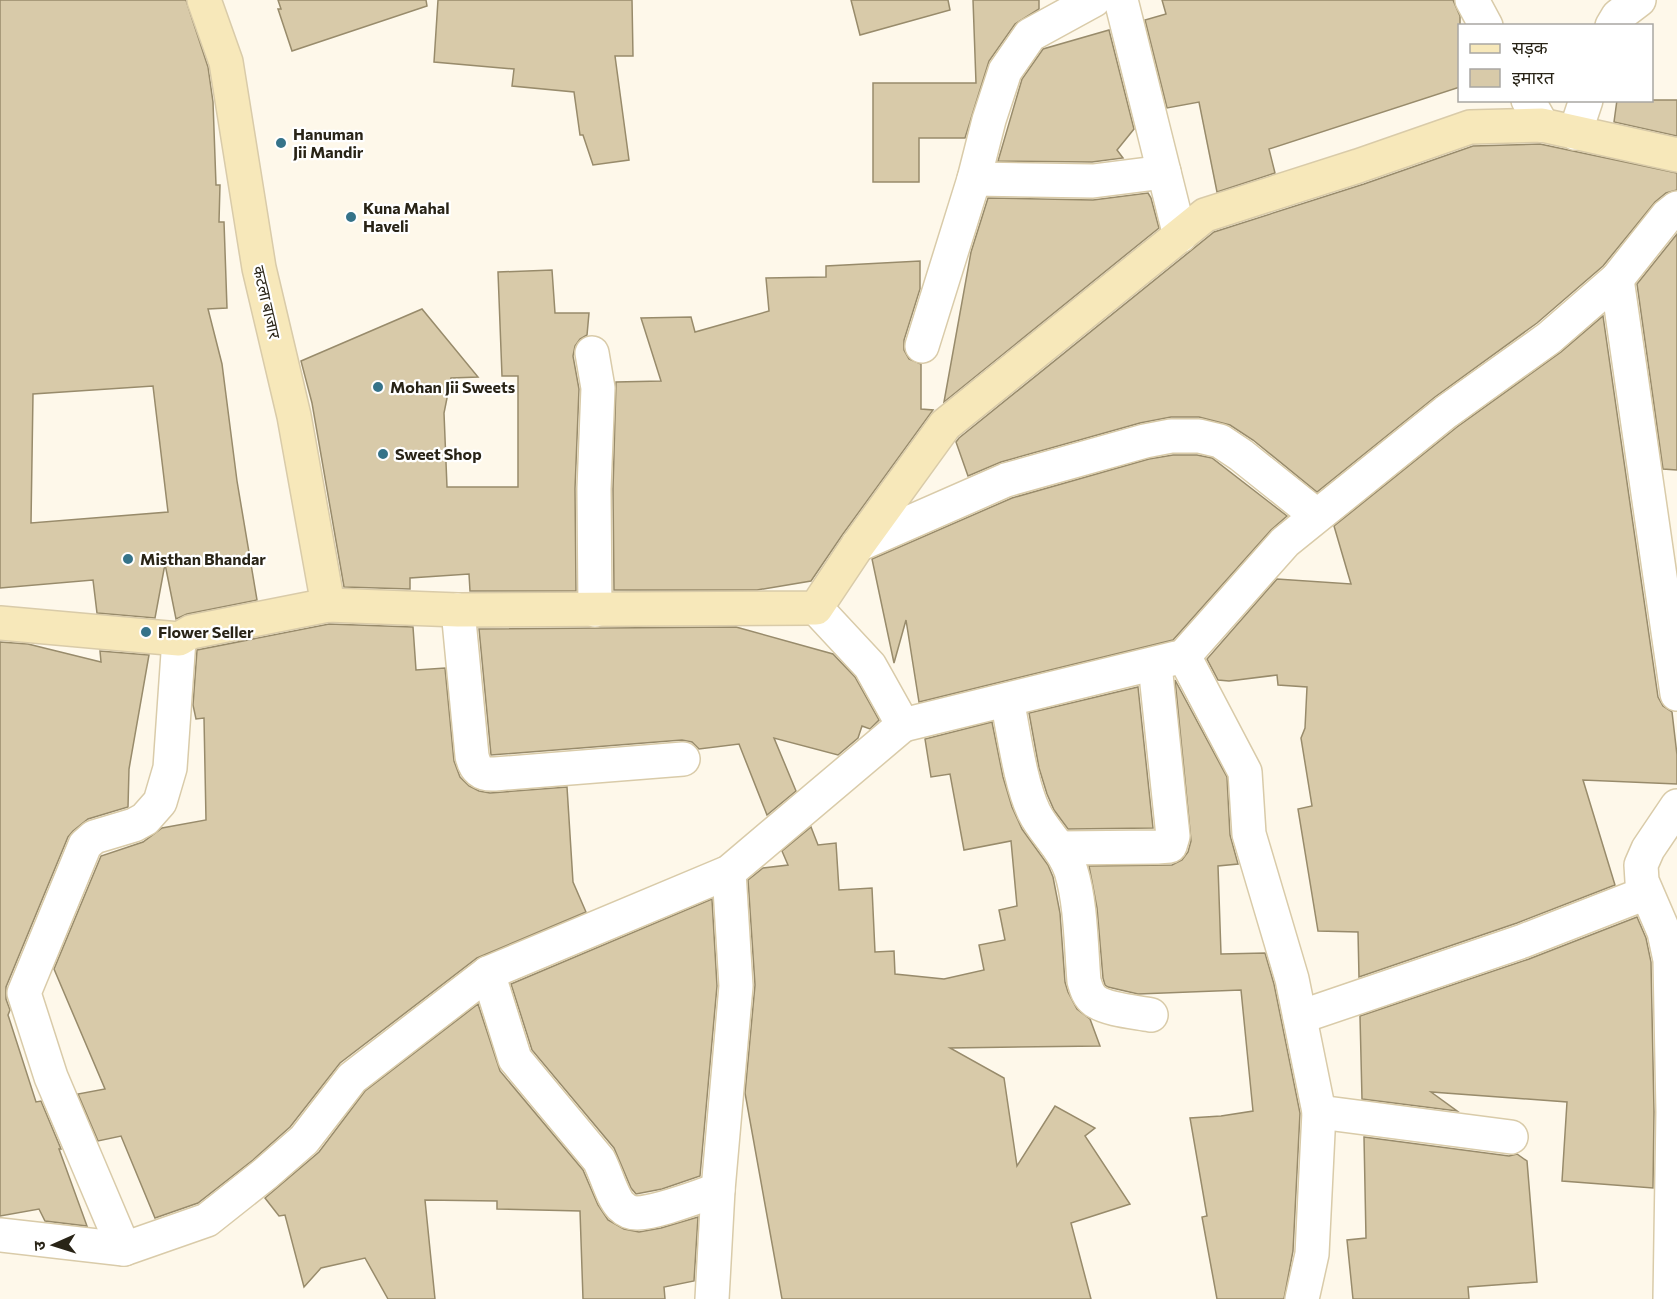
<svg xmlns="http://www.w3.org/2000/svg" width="1677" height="1299" viewBox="0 0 1677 1299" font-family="Commissioner,'Noto Sans Devanagari',sans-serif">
<rect width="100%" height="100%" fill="#fef8ea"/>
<!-- building -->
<g fill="#d8caa9" stroke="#988b6b" stroke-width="1.5" fill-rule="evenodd">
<path d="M 0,0 L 186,0 L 208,67 L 213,102 L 216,185 L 220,185 L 219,222 L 224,222 L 227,308 L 208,309 L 222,364 L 237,481 L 257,600 L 187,614 L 176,619 L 165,564 L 155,618 L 97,613 L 93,580 L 0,588 ZM 153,386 L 168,512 L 31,523 L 33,394 Z"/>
<path d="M 278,0 L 426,0 L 427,6 L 292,51 L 278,9 L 281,9 Z"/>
<path d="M 438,0 L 632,0 L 633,56 L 615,56 L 629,160 L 593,165 L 583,135 L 580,135 L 574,92 L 512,86 L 514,69 L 434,62 Z"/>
<path d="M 851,0 L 948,0 L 950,10 L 860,35 Z"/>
<path d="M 973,0 L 1039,0 L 1039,9 L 1015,24 L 989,61 L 965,138 L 919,138 L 919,182 L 873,182 L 873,83 L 976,83 Z"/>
<path d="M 1162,0 L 1453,0 L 1460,16 L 1460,87 L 1269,149 L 1275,173 L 1217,192 L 1199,102 L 1167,108 L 1145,20 L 1166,14 Z"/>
<path d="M 1109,30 L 1134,129 L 1117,150 L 1123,158 L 1092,162 L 998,161 L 1022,79 L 1043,49 Z"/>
<path d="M 1617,100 L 1677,100 L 1677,136 L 1614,122 Z"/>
<path d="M 1540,144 L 1677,173 L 1677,190 L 1666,193 L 1655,202 L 1603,266 L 1537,323 L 1435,397 L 1317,492 L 1253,440 L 1230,425 L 1199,417 L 1171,417 L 1140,423 L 1001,462 L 968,476 L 956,442 L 959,438 L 1214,232 L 1364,184 L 1473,146 Z"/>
<path d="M 1148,193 L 1151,198 L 1159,228 L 944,402 L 971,252 L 988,198 L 1093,200 Z"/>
<path d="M 1677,234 L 1677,470 L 1663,469 L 1637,284 Z"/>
<path d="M 920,261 L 920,289 L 904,340 L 904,350 L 909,359 L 921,364 L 921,409 L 933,410 L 843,534 L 811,581 L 757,590 L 614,590 L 613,489 L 616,382 L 661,381 L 641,318 L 691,317 L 695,332 L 769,311 L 766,278 L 826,277 L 826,266 Z"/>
<path d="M 552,270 L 555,313 L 589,313 L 587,335 L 580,339 L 575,346 L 573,356 L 579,389 L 575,489 L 576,591 L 470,591 L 469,574 L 410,578 L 410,589 L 344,587 L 312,403 L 301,361 L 422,309 L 478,377 L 451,378 L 444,413 L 447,487 L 518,487 L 518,376 L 502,376 L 498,272 Z"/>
<path d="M 1603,316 L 1658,697 L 1663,706 L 1672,712 L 1677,755 L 1677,784 L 1583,780 L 1615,885 L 1517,923 L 1359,977 L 1358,932 L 1318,931 L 1298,809 L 1312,806 L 1301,738 L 1305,728 L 1307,687 L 1278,685 L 1277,675 L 1229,681 L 1218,680 L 1207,659 L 1277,579 L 1351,584 L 1334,526 L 1457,427 L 1561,352 Z"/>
<path d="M 1173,455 L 1197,455 L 1212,458 L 1287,516 L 1271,530 L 1173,640 L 919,702 L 906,620 L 894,663 L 872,559 L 1012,498 L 1149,459 Z"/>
<path d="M 329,624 L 413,627 L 416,670 L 445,668 L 454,761 L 460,777 L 469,786 L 479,791 L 490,793 L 567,787 L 573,882 L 586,912 L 477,958 L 340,1063 L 290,1127 L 253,1160 L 198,1203 L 155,1218 L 121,1136 L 98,1141 L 78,1094 L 105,1089 L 54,969 L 101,856 L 143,842 L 162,828 L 206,820 L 204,718 L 196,719 L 193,705 L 197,650 Z"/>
<path d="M 736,627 L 833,654 L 855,677 L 879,720 L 870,729 L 862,726 L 858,738 L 838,755 L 774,738 L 796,791 L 767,815 L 739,744 L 699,749 L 692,742 L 682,740 L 491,755 L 479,629 Z"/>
<path d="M 0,642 L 28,644 L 101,662 L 100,651 L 149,655 L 129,769 L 128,807 L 88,819 L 73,831 L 68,837 L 6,987 L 6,999 L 10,1010 L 8,1015 L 36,1102 L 41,1101 L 61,1149 L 59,1149 L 87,1226 L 45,1221 L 39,1209 L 0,1216 Z"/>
<path d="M 1175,680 L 1227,777 L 1230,835 L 1238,864 L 1218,866 L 1221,954 L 1265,953 L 1274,984 L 1300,1113 L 1293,1251 L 1284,1299 L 1217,1299 L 1202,1217 L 1207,1216 L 1190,1118 L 1221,1116 L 1253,1111 L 1241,990 L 1138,994 L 1108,987 L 1105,985 L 1103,978 L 1097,908 L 1089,866 L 1172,865 L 1182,860 L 1188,852 L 1191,841 Z"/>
<path d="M 1138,687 L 1153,828 L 1068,829 L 1054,810 L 1047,794 L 1039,768 L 1029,713 Z"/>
<path d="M 992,722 L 1003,777 L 1012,807 L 1022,829 L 1048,865 L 1053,877 L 1060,913 L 1065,982 L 1068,992 L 1077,1009 L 1090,1019 L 1100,1046 L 950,1048 L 1004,1078 L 1017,1166 L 1055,1106 L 1095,1128 L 1085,1136 L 1130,1204 L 1071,1223 L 1091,1299 L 782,1299 L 745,1093 L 755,985 L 748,880 L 763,868 L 788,865 L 782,851 L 811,827 L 818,845 L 836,843 L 839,890 L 872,888 L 875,952 L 894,951 L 895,974 L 944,979 L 984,970 L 979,945 L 1005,940 L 999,910 L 1017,906 L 1011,841 L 964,850 L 950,774 L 931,777 L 925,739 Z"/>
<path d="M 712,899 L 717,986 L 700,1176 L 662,1189 L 636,1194 L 631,1188 L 614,1148 L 532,1050 L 511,984 Z"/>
<path d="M 1637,917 L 1646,938 L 1651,962 L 1654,1112 L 1653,1188 L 1562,1181 L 1567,1102 L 1431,1092 L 1457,1111 L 1362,1099 L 1360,1016 L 1529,959 Z"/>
<path d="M 478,1004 L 500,1071 L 583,1170 L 598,1205 L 608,1220 L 624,1229 L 639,1232 L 661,1228 L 698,1217 L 694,1281 L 664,1287 L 665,1299 L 583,1299 L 580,1211 L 497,1209 L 497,1201 L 425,1200 L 435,1299 L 388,1299 L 365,1258 L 321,1268 L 304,1287 L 285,1215 L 279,1216 L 265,1198 L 319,1152 L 365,1091 Z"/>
<path d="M 1364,1137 L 1509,1156 L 1517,1154 L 1527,1161 L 1537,1282 L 1468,1287 L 1469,1299 L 1353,1299 L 1347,1240 L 1366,1238 Z"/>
</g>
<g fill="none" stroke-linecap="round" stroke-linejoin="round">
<defs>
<g id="street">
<path d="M 1121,0 L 1180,236"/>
<path d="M 1472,0 L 1486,26"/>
<path d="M 1612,26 L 1618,16 L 1639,0"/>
<path d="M 1528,100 L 1542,125"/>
<path d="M 1575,133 L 1586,100"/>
<path d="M 974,179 L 1093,181 L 1164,172"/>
<path d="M 1617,279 L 1677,694"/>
<path d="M 922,346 L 974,179 L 989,120 L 1005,71 L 1030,35 L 1094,0"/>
<path d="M 592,353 L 598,388 L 594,489 L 595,610"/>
<path d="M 858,545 L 1006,480 L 1145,441 L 1171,436 L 1199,436 L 1220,441 L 1241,455 L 1316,515"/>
<path d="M 458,610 L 472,756 C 475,769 480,775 495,774 L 683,759"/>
<path d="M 1007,700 C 1014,733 1020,783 1034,812 C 1044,833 1064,848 1071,871 C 1081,903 1081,946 1084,981 C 1086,988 1088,996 1095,1001 C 1108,1010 1136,1012 1151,1015"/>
<path d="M 903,725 L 1176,658"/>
<path d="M 1060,848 L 1157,847 L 1170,846 L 1173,836 L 1155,665"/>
<path d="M 488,973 L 515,1059 L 599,1160 C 606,1173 612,1197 621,1206 C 625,1210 631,1213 637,1213 C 660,1212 696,1197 718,1190"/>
<path d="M 1300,1017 L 1523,941 L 1646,893"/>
<path d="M 1319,1112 L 1511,1137"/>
<path d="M 0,1235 L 124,1249 L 207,1220 L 265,1174 L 304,1140 L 352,1078 L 488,973 L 729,872 L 903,725 L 870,666 L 816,608"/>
<path d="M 124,1249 L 51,1077 L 24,993 L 85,845 L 94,837 L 134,825 L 145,819 L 160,802 L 170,768 L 179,639"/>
<path d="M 712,1299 L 718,1190 L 736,986 L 729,872"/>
<path d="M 1302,1299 L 1312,1254 L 1319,1112 L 1292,979 L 1249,834 L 1245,772 L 1184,656 L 1285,542 L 1446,412 L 1549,338 L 1617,279 L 1667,216 L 1677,208"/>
<path d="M 1670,1299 L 1673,1112 L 1670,960 L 1664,932 L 1642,881 L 1641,865 L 1648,849 L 1677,806"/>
</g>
<g id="secondary">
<path d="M 204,0 L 226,62 L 259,268 L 294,416 L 328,605"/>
<path d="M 0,623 L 179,639 L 191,632 L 328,605 L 458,610 L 816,608 L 858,545 L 945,425 L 1205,215 L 1358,166 L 1470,127 L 1542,125 L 1677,155"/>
</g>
</defs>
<!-- street casing -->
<use href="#street" stroke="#d9cba9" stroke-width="36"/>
<!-- secondary casing -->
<use href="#secondary" stroke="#d9cba9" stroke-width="36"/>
<!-- street -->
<use href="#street" stroke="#fff" stroke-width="33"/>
<!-- secondary -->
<use href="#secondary" stroke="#f7e8ba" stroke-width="33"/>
</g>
<!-- markers -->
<g fill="#357389" stroke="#fff" stroke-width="2">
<circle cx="281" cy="143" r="6"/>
<circle cx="351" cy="217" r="6"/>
<circle cx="378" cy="387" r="6"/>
<circle cx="383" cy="454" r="6"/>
<circle cx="128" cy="559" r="6"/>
<circle cx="146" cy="632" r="6"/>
</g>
<g text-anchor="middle" stroke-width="4.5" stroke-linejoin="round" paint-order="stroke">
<!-- poi labels -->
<g font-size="16" font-weight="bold" fill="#292417" stroke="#fff" text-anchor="start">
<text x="293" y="140">Hanuman<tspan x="293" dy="18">Jii Mandir</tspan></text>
<text x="363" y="214">Kuna Mahal<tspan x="363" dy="18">Haveli</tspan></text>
<text x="390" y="393">Mohan Jii Sweets</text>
<text x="395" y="460">Sweet Shop</text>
<text x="140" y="565">Misthan Bhandar</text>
<text x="158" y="638">Flower Seller</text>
</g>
<!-- street labels -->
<g font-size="16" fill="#292417" stroke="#fff">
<text transform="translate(267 302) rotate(77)" y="6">कटला बाजार</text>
</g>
</g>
<!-- legend -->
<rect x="1458" y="24" width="195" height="78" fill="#ffffff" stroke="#a9a7a2" stroke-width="1.5"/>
<rect x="1470" y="44" width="30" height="9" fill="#f7e8ba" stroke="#a9a7a2" stroke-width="1.5"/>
<text x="1512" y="54" font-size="18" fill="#292417">सड़क</text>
<rect x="1470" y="69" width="30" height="18" fill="#d8caa9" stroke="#a9a7a2" stroke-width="1.5"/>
<text x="1512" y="84" font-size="18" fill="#292417">इमारत</text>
<!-- north arrow -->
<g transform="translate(54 1245) rotate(267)" stroke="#ffffff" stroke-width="4.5" paint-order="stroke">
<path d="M0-4.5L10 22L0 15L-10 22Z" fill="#292417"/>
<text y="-9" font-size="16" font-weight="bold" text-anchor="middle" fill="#292417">उ</text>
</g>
</svg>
